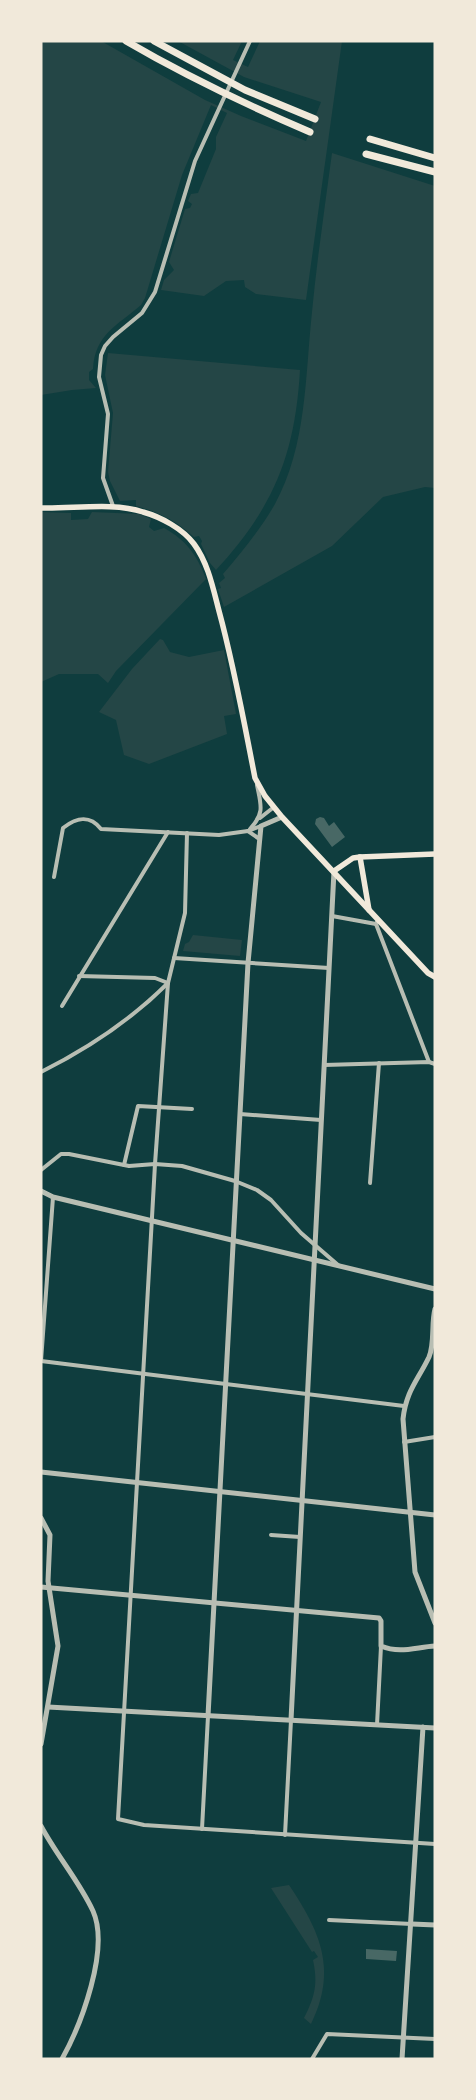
<svg xmlns="http://www.w3.org/2000/svg" width="476" height="2100" font-family="Karla,sans-serif">
  <style>
    .green { fill: #244646 }
    .building { fill: #486865 }
    .lines { fill: none; stroke-linecap: round; stroke-linejoin: round }
    .minor { stroke: #b8beb3; stroke-width: 4 }
    .tertiary { stroke: #b8beb3; stroke-width: 5 }
    .secondary { stroke: #f1e9da; stroke-width: 5.5 }
    .motorway { stroke: #f1e9da; stroke-width: 7 }
  </style>
  <rect width="100%" height="100%" fill="#0f3d3e"/>
  <g class="green">
    <path d="M 41,41 L 101,41 L 205,100 L 241,116 L 306,141 L 321,102 L 244,77 L 178,41 L 242,41 L 233,60 L 248,67 L 260,41 L 342,41 L 306,300 L 256,294 L 245,287 L 244,280 L 226,281 L 204,296 L 161,290 L 164,280 L 174,270 L 169,262 L 185,209 L 190,208 L 192,204 L 188,201 L 191,194 L 198,193 L 216,149 L 216,137 L 227,113 L 211,105 L 182,175 L 145,298 L 141,305 C 117,326 95,334 93,369 L 89,372 L 89,380 L 96,388 L 72,390 L 41,395 Z"/>
    <path d="M 332,153 L 435,186 L 435,488 L 425,487 L 383,497 L 332,546 L 224,607 L 218,589 L 221,588 L 219,583 L 225,578 L 223,574 C 242,552 260,530 275,504 C 307,445 305,377 312,312 C 317,259 325,206 332,153 Z"/>
    <path d="M 108,353 L 300,370 C 295,455 274,507 216,570 L 210,563 L 201,544 L 202,541 L 199,536 L 194,537 C 176,521 159,512 136,506 L 136,500 L 120,501 L 110,481 L 108,472 L 113,413 L 105,375 Z"/>
    <path d="M 41,512 L 71,513 L 71,520 L 88,519 L 92,512 L 139,514 L 151,519 L 149,527 L 154,531 L 164,528 C 186,540 197,555 206,579 L 116,671 L 108,683 L 98,674 L 59,674 L 41,682 Z"/>
    <path d="M 160,639 L 163,640 L 170,652 L 189,657 L 224,650 L 236,714 L 224,716 L 227,734 L 149,764 L 124,755 L 116,720 L 99,712 L 132,669 Z"/>
    <path d="M 193,935 L 242,940 L 240,956 L 183,951 L 185,944 L 189,942 Z"/>
    <path d="M 289,1885 C 320,1931 338,1970 311,2024 L 304,2018 C 315,1996 318,1984 313,1960 L 318,1957 L 314,1951 L 312,1952 L 271,1888 Z"/>
  </g>
  <g class="building">
    <path d="M 320,817 L 324,818 L 329,826 L 334,822 L 345,837 L 332,847 L 315,824 L 316,819 Z"/>
    <path d="M 366,1949 L 397,1951 L 396,1961 L 366,1959 Z"/>
  </g>
  <g class="lines">
    <g class="minor">
      <path d="M 113,506 L 103,478 L 108,414 L 99,377 L 101,355 L 105,346 L 113,337 L 142,313 L 155,292 L 195,161 L 250,41"/>
      <path d="M 260,818 L 274,807"/>
      <path d="M 250,829 C 265,813 261,805 257,785"/>
      <path d="M 248,831 L 258,838"/>
      <path d="M 187,833 L 185,913 L 168,983 L 155,1164 L 118,1819 L 144,1825 L 435,1844"/>
      <path d="M 54,877 L 63,828 C 76,818 89,814 101,829 L 219,835 L 248,831 L 261,826"/>
      <path d="M 332,916 L 376,924 L 377,922"/>
      <path d="M 376,924 L 429,1062"/>
      <path d="M 174,958 L 329,968"/>
      <path d="M 62,1006 L 168,832"/>
      <path d="M 324,1065 L 429,1062 L 435,1064"/>
      <path d="M 41,1072 C 87,1049 132,1019 168,983 L 155,978 L 79,976"/>
      <path d="M 240,1114 L 321,1120"/>
      <path d="M 124,1165 L 138,1106 L 192,1109"/>
      <path d="M 41,1170 L 61,1154 L 69,1154 L 129,1166 L 155,1164 L 182,1166 L 235,1181 L 257,1190 L 271,1200 L 301,1233 L 338,1265"/>
      <path d="M 370,1183 L 379,1063"/>
      <path d="M 53,1197 L 41,1361 L 404,1406"/>
      <path d="M 404,1442 L 435,1437"/>
      <path d="M 271,1535 L 300,1537"/>
      <path d="M 377,1725 L 381,1646"/>
      <path d="M 202,1829 L 208,1716"/>
      <path d="M 285,1835 L 291,1720"/>
      <path d="M 329,1920 L 412,1924"/>
      <path d="M 312,2059 L 327,2034 L 435,2039"/>
    </g>
    <g class="tertiary">
      <path d="M 41,1191 L 53,1197 L 435,1289"/>
      <path d="M 435,1309 C 431,1324 435,1343 429,1357 C 418,1380 406,1391 403,1419 L 415,1572 L 435,1623"/>
      <path d="M 41,1472 L 435,1515"/>
      <path d="M 41,1518 L 50,1535 L 48,1581 L 58,1646 L 41,1744"/>
      <path d="M 41,1587 L 379,1618 L 381,1621 L 381,1646 C 400,1654 416,1647 435,1646"/>
      <path d="M 48,1707 L 435,1728"/>
      <path d="M 208,1716 L 248,963 L 261,826 L 282,817"/>
      <path d="M 291,1720 L 334,871"/>
      <path d="M 41,1826 C 57,1856 79,1881 93,1911 C 110,1949 81,2025 62,2059"/>
      <path d="M 412,1924 L 435,1925"/>
      <path d="M 402,2059 L 423,1727"/>
    </g>
    <g class="secondary">
      <path d="M 41,508 C 73,509 114,502 143,512 C 161,517 183,529 194,544 C 208,563 213,588 219,611 C 234,666 244,722 255,778 L 265,796 L 282,817 L 428,973 L 435,977"/>
      <path d="M 360,857 L 369,910"/>
      <path d="M 334,871 L 353,858 L 360,857 L 435,854"/>
    </g>
    <g class="motorway">
      <path d="M 126,41 C 186,76 247,105 310,132"/>
      <path d="M 154,41 L 245,90 L 315,119"/>
      <path d="M 370,139 L 435,158"/>
      <path d="M 366,154 L 435,172"/>
    </g>
  </g>
  <rect width="476" height="2100" fill="none" stroke="#f1e9da" stroke-width="85"/>
</svg>
